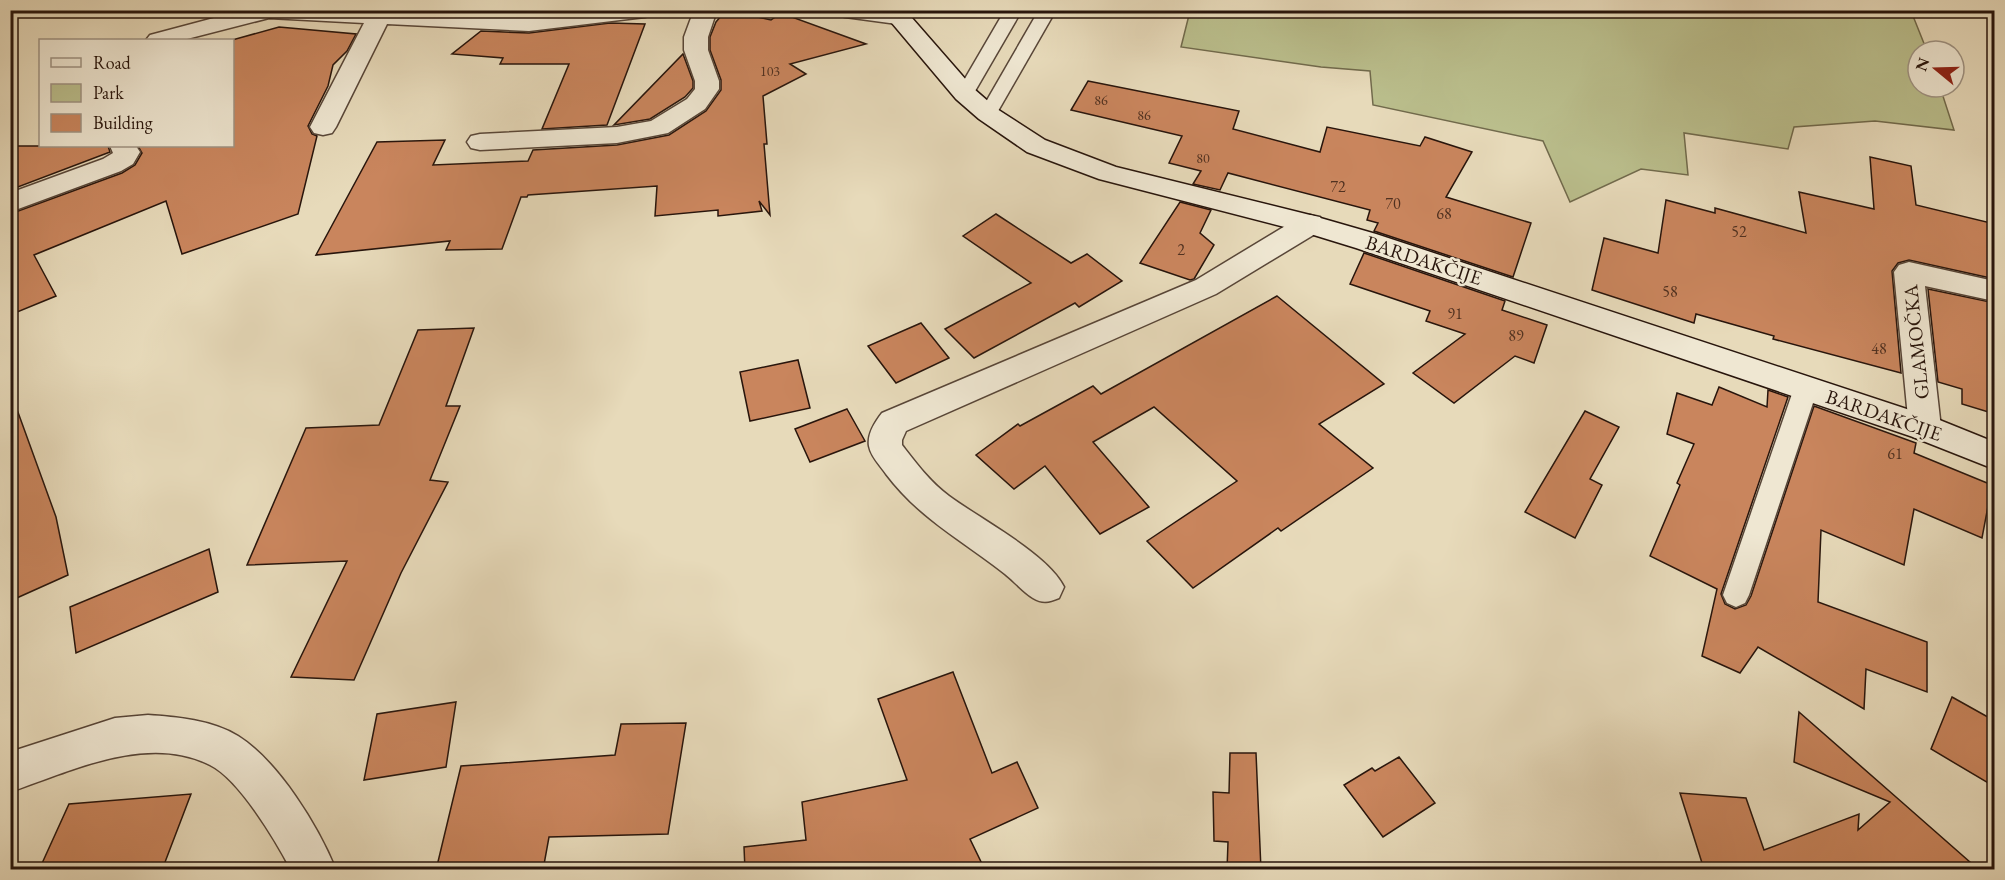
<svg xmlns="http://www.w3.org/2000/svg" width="2005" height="880" font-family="'EB Garamond',serif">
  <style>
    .green { fill: #babe8c; stroke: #716a4c; stroke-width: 1.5 }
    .building { fill: #c9855d; stroke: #28150c; stroke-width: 1.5 }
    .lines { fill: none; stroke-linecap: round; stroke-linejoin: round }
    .lane-casing { stroke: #584638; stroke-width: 3 }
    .street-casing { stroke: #584638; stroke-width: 3 }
    .secondary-casing { stroke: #28150c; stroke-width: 3 }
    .lane { fill: #efe7d2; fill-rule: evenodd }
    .street { fill: #efe7d2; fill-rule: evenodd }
    .secondary { fill: #efe7d2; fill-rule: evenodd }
    .labels { text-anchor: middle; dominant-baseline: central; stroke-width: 5; stroke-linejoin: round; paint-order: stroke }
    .far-number-label { font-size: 14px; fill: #503120 }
    .number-label { font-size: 16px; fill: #503120 }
    .street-label { font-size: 20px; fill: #28150c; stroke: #efe7d2 }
  </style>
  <rect width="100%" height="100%" fill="#e7daba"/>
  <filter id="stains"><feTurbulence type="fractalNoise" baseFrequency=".00333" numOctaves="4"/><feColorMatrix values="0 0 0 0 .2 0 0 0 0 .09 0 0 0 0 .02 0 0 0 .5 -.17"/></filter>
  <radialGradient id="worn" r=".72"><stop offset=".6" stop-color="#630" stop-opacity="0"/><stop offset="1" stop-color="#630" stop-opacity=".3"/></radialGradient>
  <path class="green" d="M 1190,11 L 1911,11 L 1927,51 L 1918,51 L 1918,87 L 1940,87 L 1954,130 L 1875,121 L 1794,127 L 1788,149 L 1684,133 L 1688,175 L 1641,169 L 1570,202 L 1543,141 L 1373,105 L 1370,71 L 1321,67 L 1181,47 Z"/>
  <g class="building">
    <path d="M 726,10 L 771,20 L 781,13 L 866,44 L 790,64 L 806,74 L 763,96 L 767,144 L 764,144 L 770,215 L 759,201 L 762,211 L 718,216 L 718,210 L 655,216 L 657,186 L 528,195 L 527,197 L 521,197 L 502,249 L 446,250 L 450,241 L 316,255 L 377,142 L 445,140 L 433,165 L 528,161 L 533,150 L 617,145 L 669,135 L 706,111 L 721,90 L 721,80 L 710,50 L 710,37 L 716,22 Z"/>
    <path d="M 610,23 L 645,24 L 607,125 L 542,129 L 569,64 L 500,64 L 503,58 L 452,54 L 481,31 L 529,33 Z"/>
    <path d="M 279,27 L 356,34 L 347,51 L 333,65 L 328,86 L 308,126 L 312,134 L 317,136 L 298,214 L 182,254 L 166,201 L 34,255 L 56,296 L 10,315 L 10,214 L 122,173 L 135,165 L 142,153 L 138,146 L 232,146 L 232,40 Z"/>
    <path d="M 683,54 L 693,81 L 693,88 L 685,97 L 650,119 L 614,125 Z"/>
    <path d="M 1088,81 L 1239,111 L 1233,129 L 1320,152 L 1327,127 L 1420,146 L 1425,137 L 1472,152 L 1446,197 L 1531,223 L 1513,277 L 1374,231 L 1378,223 L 1367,220 L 1370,210 L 1228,173 L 1220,190 L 1193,184 L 1201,171 L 1169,163 L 1182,136 L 1071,110 Z"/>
    <path d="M 10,146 L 108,146 L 110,152 L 10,190 Z"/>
    <path d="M 1870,157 L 1911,166 L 1916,205 L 1995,224 L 1995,279 L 1909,260 L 1898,263 L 1892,271 L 1901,373 L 1773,339 L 1774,336 L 1696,314 L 1694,323 L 1592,290 L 1604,238 L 1658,253 L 1666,200 L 1715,213 L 1715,208 L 1806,233 L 1799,192 L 1874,209 Z"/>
    <path d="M 1180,202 L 1211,210 L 1200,233 L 1214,245 L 1194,279 L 1190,280 L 1140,263 Z"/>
    <path d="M 996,214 L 1071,263 L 1087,254 L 1122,281 L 1079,307 L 1075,303 L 974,358 L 945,329 L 1031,283 L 963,236 Z"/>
    <path d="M 1364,253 L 1505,301 L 1502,310 L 1547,325 L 1534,363 L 1515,356 L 1454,403 L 1413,373 L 1465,334 L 1426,321 L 1430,311 L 1350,284 Z"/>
    <path d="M 1928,289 L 1995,303 L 1995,414 L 1962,404 L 1962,389 L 1938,382 Z"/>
    <path d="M 1277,296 L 1384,384 L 1319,424 L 1373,468 L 1281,531 L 1278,528 L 1193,588 L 1147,541 L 1237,481 L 1154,407 L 1093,442 L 1149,507 L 1100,534 L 1045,466 L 1014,489 L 976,455 L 1018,424 L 1020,426 L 1093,386 L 1101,394 Z"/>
    <path d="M 921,323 L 949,358 L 896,383 L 868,346 Z"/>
    <path d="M 474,328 L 446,406 L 460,406 L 430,480 L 448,482 L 401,573 L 354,680 L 291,677 L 347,561 L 247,565 L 306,428 L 379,425 L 418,330 Z"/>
    <path d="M 798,360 L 810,408 L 750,421 L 740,372 Z"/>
    <path d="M 1719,387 L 1767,407 L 1768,390 L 1788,397 L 1721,594 L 1725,604 L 1735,609 L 1746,605 L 1751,596 L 1814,406 L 1916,443 L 1914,453 L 1992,485 L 1982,538 L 1914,509 L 1904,565 L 1821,530 L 1818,602 L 1927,642 L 1927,692 L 1866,669 L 1864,709 L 1758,647 L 1740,673 L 1702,656 L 1717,589 L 1650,556 L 1680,485 L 1677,483 L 1694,444 L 1667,434 L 1677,393 L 1712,405 Z"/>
    <path d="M 15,404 L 56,517 L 68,575 L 10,601 L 10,405 Z"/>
    <path d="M 847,409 L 865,441 L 810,462 L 795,429 Z"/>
    <path d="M 1585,411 L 1619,427 L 1590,479 L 1602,485 L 1575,538 L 1525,512 Z"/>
    <path d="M 209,549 L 218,592 L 76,653 L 70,607 Z"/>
    <path d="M 953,672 L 992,773 L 1017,762 L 1038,808 L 970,839 L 985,870 L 745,870 L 744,847 L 806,840 L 802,802 L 907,780 L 878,699 Z"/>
    <path d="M 1952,697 L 1995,721 L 1995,787 L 1931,749 Z"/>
    <path d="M 456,702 L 446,767 L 364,780 L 377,714 Z"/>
    <path d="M 1799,712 L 1896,797 L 1979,870 L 1720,870 L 1703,866 L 1680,793 L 1746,798 L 1764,850 L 1859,814 L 1858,830 L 1890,802 L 1794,762 Z"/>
    <path d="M 686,723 L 668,834 L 549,837 L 543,870 L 436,870 L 461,766 L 615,755 L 621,724 Z"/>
    <path d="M 1230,753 L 1256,753 L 1261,870 L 1227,870 L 1228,842 L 1214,841 L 1213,792 L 1229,793 Z"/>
    <path d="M 1399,757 L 1435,803 L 1383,837 L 1344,785 L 1372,768 L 1375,771 Z"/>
    <path d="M 191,794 L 162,870 L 39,870 L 69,804 Z"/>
  </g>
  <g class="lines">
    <g class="lane-casing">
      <g id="lane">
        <path d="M 1005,10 L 1022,10 L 971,98 L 959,98 L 956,94 Z"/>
        <path d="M 1039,10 L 1056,10 L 994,118 L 982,118 L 979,114 Z"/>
        <path d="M 1806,379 L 1814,382 L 1818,388 L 1749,595 L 1745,603 L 1736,607 L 1727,603 L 1723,595 L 1794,388 L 1798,382 Z"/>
      </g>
    </g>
    <g class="street-casing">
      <g id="street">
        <path d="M 244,10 L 397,10 L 529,17 L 584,10 L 656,10 L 653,15 L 645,17 L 529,31 L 387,24 L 336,127 L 332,133 L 323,135 L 314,133 L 310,127 L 364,23 L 269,18 L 183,40 L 146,40 L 150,35 Z"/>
        <path d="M 694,10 L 717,10 L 708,37 L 708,50 L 719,81 L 719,89 L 705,109 L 668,133 L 617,143 L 480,150 L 471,148 L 467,142 L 471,136 L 480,134 L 617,127 L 651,121 L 687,99 L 695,89 L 695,81 L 684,50 L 684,37 Z"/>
        <path d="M 834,10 L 899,10 L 905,12 L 908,17 L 905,22 L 897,24 L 845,17 L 837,15 Z"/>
        <path d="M 110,146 L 136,146 L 140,152 L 133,164 L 121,171 L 10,212 L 10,193 L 103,159 L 113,153 Z"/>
        <path d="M 1310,215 L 1320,217 L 1324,224 L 1320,231 L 1216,294 L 906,431 L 902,440 L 902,445 C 916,463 930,482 949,496 C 980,519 1048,554 1064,587 L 1059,598 C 1049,602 1043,604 1033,598 C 1023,592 1014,581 1005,574 C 962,540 920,519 886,474 C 880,465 871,457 869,446 C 867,434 875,422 882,413 L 1196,280 L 1300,217 Z"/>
        <path d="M 1909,262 L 1994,281 L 1994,301 L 1925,286 L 1941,428 L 1937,437 L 1925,441 L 1913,437 L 1909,428 L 1894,272 L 1899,265 Z"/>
        <path d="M 148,715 C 177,717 212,720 238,736 C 279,762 318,826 336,870 L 291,870 C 276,841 239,779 210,765 C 148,733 71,771 10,792 L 10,752 L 115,718 Z"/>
      </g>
    </g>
    <g class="secondary-casing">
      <path id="secondary" d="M 881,10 L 905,10 L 974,89 L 997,109 L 1045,140 L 1116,167 L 1310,215 L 1376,234 L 1937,419 L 1994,442 L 1994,469 L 1913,437 L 1356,248 L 1304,232 L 1099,179 L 1027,152 L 979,119 L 956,99 Z"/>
    </g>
    <use href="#lane" class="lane"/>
    <use href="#street" class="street"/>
    <use href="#secondary" class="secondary"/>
  </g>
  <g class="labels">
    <g class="far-number-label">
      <text x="770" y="71">103</text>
      <text x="1101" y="100">86</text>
      <text x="1144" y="115">86</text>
      <text x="1203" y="158">80</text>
    </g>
    <g class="number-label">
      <text x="1338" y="186">72</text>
      <text x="1393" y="203">70</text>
      <text x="1444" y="213">68</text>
      <text x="1739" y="231">52</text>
      <text x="1181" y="249">2</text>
      <text x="1670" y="291">58</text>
      <text x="1455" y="313">91</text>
      <text x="1516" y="335">89</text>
      <text x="1879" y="348">48</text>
      <text x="1895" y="453">61</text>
    </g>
    <g class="street-label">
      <text transform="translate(1424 260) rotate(18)">BARDAKČIJE</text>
      <text transform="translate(1916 342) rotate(-96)">GLAMOČKA</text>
      <text transform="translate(1884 415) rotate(19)">BARDAKČIJE</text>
    </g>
  </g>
  <rect width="2005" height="880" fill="none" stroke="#e7daba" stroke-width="36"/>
  <rect x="12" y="12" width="1981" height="856" fill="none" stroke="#28150c" stroke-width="3"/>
  <rect x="18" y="18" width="1969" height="844" fill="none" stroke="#28150c" stroke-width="1.5"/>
  <rect x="39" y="39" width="195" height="108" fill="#efe7d2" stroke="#9f9383" stroke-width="1.5"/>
  <rect x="51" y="58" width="30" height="9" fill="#efe7d2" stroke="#9f9383" stroke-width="1.5"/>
  <text x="93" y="69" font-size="18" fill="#28150c">Road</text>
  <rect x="51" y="84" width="30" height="18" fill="#babe8c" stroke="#9f9383" stroke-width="1.5"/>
  <text x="93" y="99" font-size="18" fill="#28150c">Park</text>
  <rect x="51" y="114" width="30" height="18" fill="#c9855d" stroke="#9f9383" stroke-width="1.5"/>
  <text x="93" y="129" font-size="18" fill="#28150c">Building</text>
  <g transform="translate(1936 69) rotate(289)"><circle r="28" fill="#efe7d2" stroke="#9f9383" stroke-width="1.5"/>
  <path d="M0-4.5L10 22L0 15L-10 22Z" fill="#8f2418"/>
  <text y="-9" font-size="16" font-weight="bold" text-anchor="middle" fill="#28150c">N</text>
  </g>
  <rect width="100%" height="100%" filter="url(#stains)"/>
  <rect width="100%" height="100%" fill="url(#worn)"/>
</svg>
